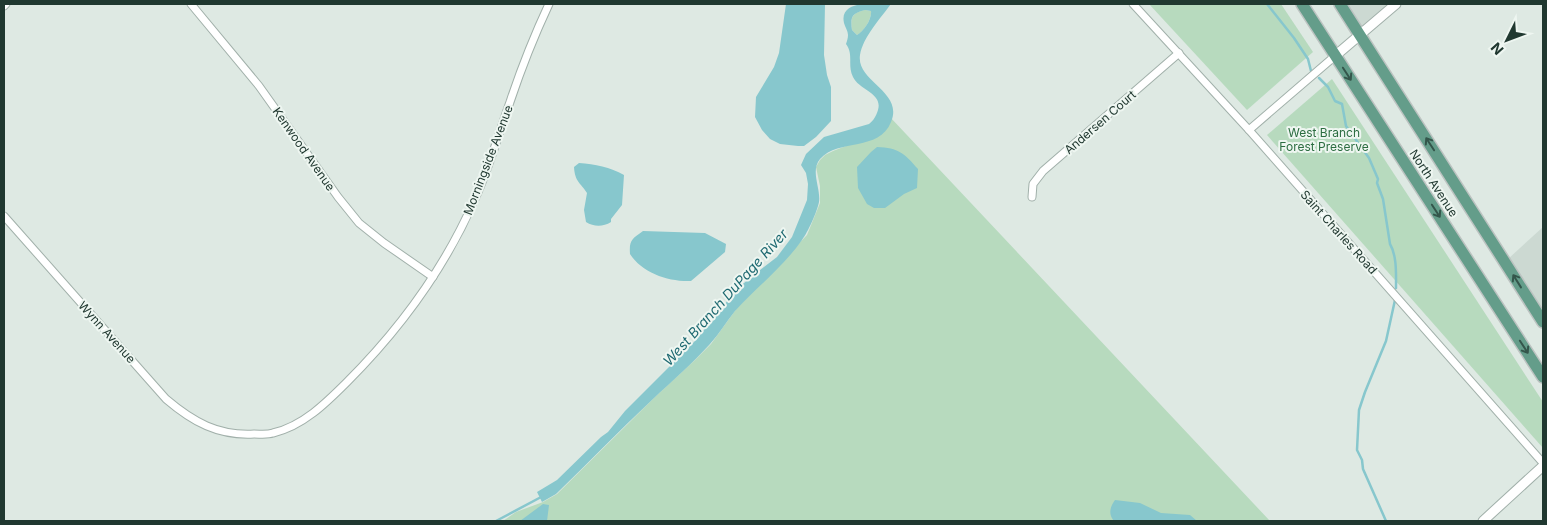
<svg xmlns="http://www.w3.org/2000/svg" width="1547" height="525" font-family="Inter,sans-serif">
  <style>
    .built { fill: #ccd9d2 }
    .green { fill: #b7dabe }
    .water { fill: #87c7cd; fill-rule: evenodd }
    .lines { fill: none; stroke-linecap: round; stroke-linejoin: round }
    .stream { stroke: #87c7cd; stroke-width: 2.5 }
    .minor-casing { stroke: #a1b0aa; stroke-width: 9 }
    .tertiary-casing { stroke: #a1b0aa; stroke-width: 11 }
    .primary-casing { stroke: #bcc3c1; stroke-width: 14 }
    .minor { stroke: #fff; stroke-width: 7 }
    .tertiary { stroke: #fff; stroke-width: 9 }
    .primary { stroke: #649d8a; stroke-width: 11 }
    .oneway { stroke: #34564b }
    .labels { text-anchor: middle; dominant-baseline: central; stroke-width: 4; stroke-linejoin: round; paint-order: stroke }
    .street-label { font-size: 12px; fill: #203830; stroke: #eef6f1 }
    .park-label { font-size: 12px; fill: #2c6d41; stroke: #eef6f1 }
    .water-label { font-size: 14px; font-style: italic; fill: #1e6971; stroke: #eef6f1 }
  </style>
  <rect width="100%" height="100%" fill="#dee9e3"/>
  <g class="built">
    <path d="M 1344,4 L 1392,4 L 1362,30 Z"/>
    <path d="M 1543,227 L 1543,316 L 1508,259 Z"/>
  </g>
  <g class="green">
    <path d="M 1149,4 L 1281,4 L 1313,52 L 1247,110 Z"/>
    <path d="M 865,10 L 871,11 C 872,19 864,31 857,35 L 852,30 C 850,17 852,13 865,10 Z"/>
    <path d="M 1332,79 L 1543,402 L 1543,448 L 1267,135 Z"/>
    <path d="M 890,117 L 1270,521 L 503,521 L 516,512 L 543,502 L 557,494 L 655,397 L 695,360 L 711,344 L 737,308 L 807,235 L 820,203 L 820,186 L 816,167 L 820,160 L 825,155 L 833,151 L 864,139 Z"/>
  </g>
  <g class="water">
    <path d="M 786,4 L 825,4 L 824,55 L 827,75 L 831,87 L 831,121 L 816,137 L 804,146 L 798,146 L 780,144 L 770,139 L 762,130 L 755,117 L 756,97 L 774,67 L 779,53 Z"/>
    <path d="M 861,4 L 891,4 C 880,19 863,37 860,55 C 856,82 904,91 891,122 C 879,152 839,138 820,159 C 810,171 821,188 819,202 C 817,212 808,232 802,240 C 783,267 757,287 735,311 C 726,322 719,334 710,344 C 692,364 672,381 653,399 C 620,430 588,463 556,494 L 542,502 L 537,492 L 557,480 L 601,437 L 608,432 L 625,411 L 695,341 L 736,290 L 751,277 L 777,257 L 792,237 L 807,200 L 808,184 L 806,173 L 801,165 L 806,154 L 824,137 L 869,124 C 874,120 876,116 878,110 C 883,93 859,90 853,77 C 847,65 854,55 846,44 C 847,41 848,38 848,35 C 848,31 845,27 844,23 C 841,10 851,6 861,4 ZM 865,10 L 871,11 C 872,19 864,31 857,35 L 852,30 C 850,17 852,13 865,10 Z"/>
    <path d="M 877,147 C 899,148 904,153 918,169 L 917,188 L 904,194 L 885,208 L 874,208 L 867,204 L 858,188 L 857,167 L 871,152 Z"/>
    <path d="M 579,163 C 595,164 610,167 624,175 L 622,205 L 611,219 L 611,222 C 603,227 594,227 586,222 L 584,210 L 587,193 C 580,182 575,182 574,167 Z"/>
    <path d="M 643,231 L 705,233 L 726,244 L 725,252 L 691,281 C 669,282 642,273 630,254 C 629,240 632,239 643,231 Z"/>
    <path d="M 1115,500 L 1140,503 L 1161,513 L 1190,515 L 1197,521 L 1114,521 C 1108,514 1110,507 1115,500 Z"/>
    <path d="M 543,504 L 549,505 L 547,521 L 520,521 Z"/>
  </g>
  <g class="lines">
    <g class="stream">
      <path d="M 1267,4 L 1294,38 L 1308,59 L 1311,71"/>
      <path d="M 1319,78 L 1328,87 L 1335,101 L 1342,104 L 1346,126 L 1369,158 L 1378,179 L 1377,183 L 1383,199 L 1390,244 C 1397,256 1396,274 1396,288"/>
      <path d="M 496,521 L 543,496"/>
      <path d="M 1386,521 L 1363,469 L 1362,460 L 1357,450 L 1359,410 L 1365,392 L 1386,341 L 1395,300"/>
    </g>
    <g class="minor-casing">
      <g id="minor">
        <path d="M 191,4 L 259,86 L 338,197 L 359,223 L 384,243 L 433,277"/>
        <path d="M 1133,4 L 1249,130 L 1543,463"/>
        <path d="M 4,6 L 6,4"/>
        <path d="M 1249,130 L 1335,56"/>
        <path d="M 1032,197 L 1033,184 L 1043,171 L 1179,53"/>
        <path d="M 4,216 L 166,399 C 193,422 218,436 254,434 C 261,434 267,435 273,433 C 303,426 326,403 347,382 C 399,330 444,269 474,201 C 489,169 498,135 510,102 C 521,69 534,36 549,4"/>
      </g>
    </g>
    <g class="tertiary-casing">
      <g id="tertiary">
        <path d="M 1335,56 L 1396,4"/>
        <path d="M 1483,521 L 1543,466"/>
      </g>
    </g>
    <g class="primary-casing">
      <g id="primary">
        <path d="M 1302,4 L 1543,377"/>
        <path d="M 1340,4 L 1543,322"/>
      </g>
    </g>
    <use href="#minor" class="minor"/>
    <use href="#tertiary" class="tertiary"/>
    <use href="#primary" class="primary"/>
  </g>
  <defs><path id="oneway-shaft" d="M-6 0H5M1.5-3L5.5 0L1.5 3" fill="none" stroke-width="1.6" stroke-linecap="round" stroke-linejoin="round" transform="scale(1.25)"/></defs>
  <g class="oneway">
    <use href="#oneway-shaft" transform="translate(1347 74) rotate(57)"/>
    <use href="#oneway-shaft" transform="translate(1430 144) rotate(-123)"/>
    <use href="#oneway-shaft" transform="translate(1436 211) rotate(57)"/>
    <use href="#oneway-shaft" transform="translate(1517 281) rotate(-122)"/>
    <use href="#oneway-shaft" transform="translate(1524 347) rotate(57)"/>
  </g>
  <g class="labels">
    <g class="street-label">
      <text transform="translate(1100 122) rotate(-41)">Andersen Court</text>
      <text transform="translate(304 149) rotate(55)">Kenwood Avenue</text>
      <text transform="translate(488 160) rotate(-69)">Morningside Avenue</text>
      <text transform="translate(1434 183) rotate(57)">North Avenue</text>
      <text transform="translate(1339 232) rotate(48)">Saint Charles Road</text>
      <text transform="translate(107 332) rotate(48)">Wynn Avenue</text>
    </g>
    <g class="park-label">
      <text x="1324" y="132">West Branch<tspan x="1324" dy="14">Forest Preserve</tspan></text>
    </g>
    <g class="water-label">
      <text transform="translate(725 297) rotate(-48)">West Branch DuPage River</text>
    </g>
  </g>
  <rect width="1547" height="525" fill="none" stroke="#203830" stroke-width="10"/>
  <g transform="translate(1507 40) rotate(228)" stroke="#eef6f1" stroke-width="4" paint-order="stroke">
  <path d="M0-4L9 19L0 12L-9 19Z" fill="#203830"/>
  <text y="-8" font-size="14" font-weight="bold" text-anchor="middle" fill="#203830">N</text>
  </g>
</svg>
